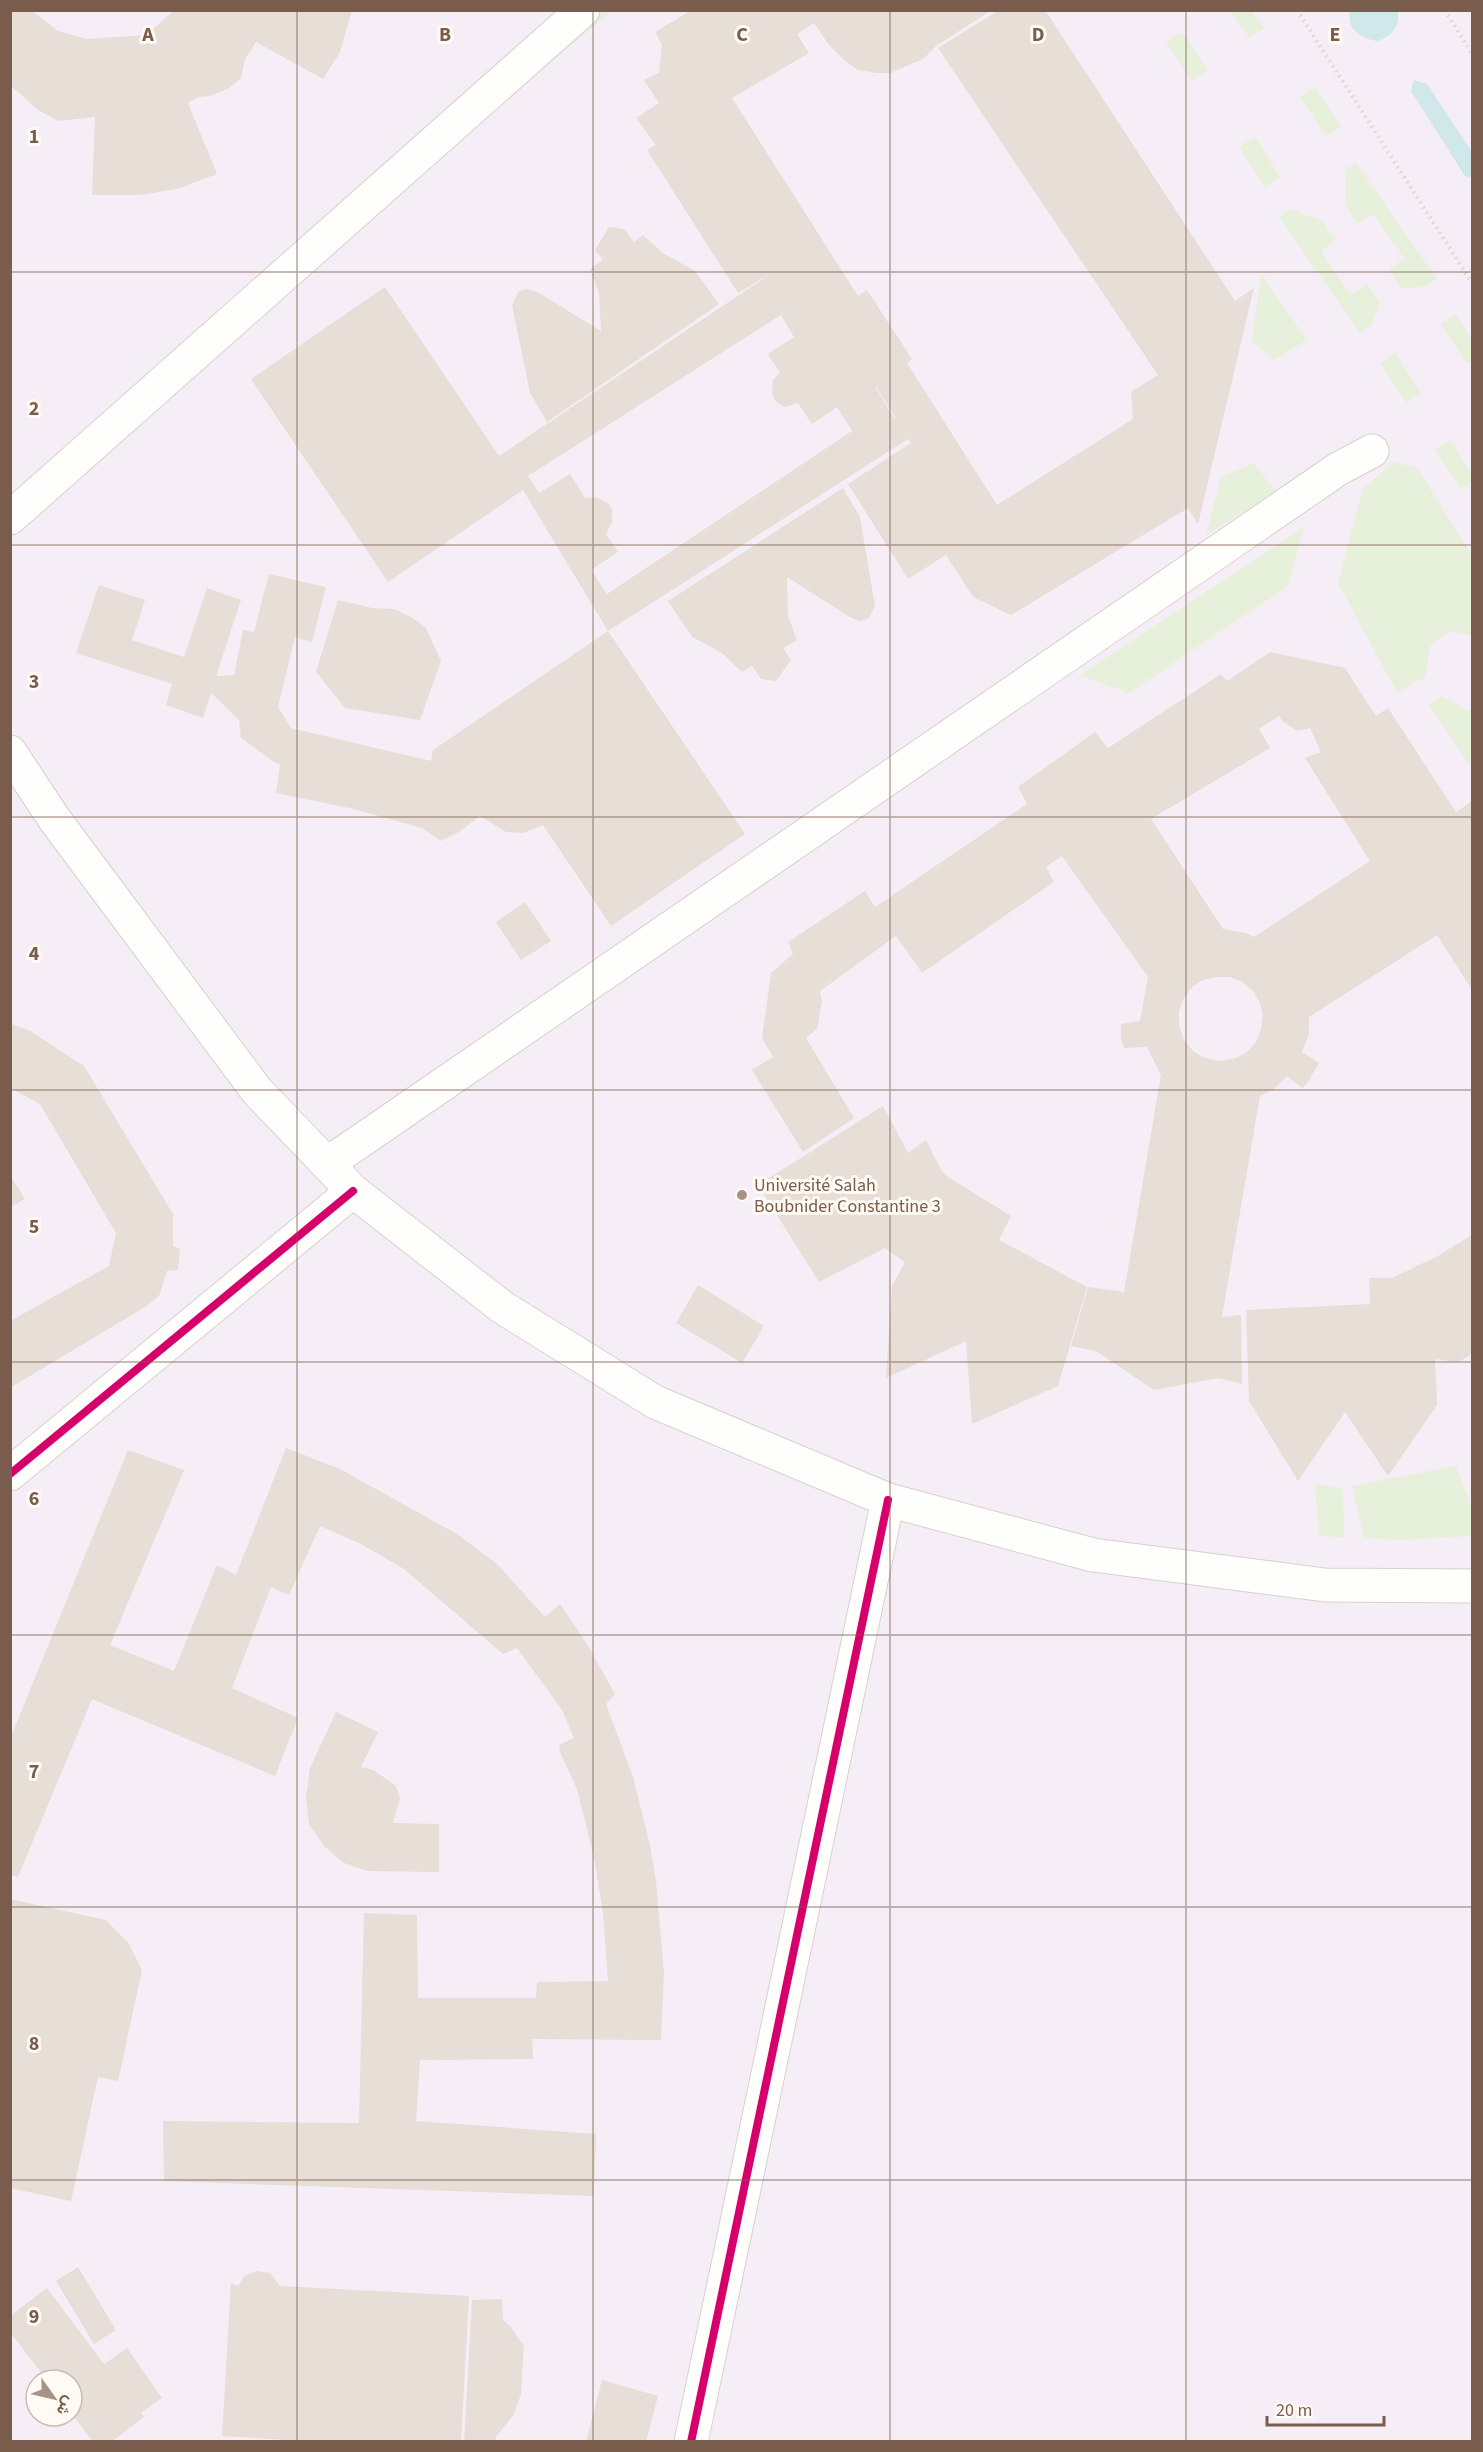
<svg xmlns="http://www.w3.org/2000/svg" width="1483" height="2452" font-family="'Source Sans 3',Vazirmatn,sans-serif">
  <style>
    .education { fill: #f6eef6; fill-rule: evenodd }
    .green { fill: #e7f0db }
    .water { fill: #d0e8ea }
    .building { fill: #e6ded7; fill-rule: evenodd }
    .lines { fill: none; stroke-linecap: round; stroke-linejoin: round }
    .minor-casing { stroke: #d7d1cb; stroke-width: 35 }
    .path { stroke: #dcd5d0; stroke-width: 4; stroke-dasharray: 1.5 4.5; stroke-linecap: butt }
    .minor { stroke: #fefefd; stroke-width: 33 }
    .cycleway-casing { stroke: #fffaf3; stroke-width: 11 }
    .cycleway { stroke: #d6006c; stroke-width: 8 }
    .grid { fill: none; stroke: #7a5c4d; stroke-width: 1.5; stroke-opacity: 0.55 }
    .poi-dot { fill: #a69286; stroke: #fffaf3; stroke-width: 2 }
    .labels { text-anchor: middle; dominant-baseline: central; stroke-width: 6; stroke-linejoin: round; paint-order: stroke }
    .poi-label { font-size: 18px; fill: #7a5c4d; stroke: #fffaf3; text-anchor: start }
    .grid-label { font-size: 20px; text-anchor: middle; font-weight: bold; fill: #7a5c4d; stroke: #fffaf3; stroke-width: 6; stroke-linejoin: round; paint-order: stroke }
  </style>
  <rect width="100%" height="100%" fill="#f9f5f0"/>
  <path class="education" d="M 11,11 L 1472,11 L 1472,2441 L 11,2442 ZM 36,2380 L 72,2380 L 72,2416 L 36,2416 Z"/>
  <g class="green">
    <path d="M 592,11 L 612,11 L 548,64 L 542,59 Z"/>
    <path d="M 1231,11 L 1252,11 L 1264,28 L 1249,38 Z"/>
    <path d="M 1182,32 L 1208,71 L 1192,81 L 1166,42 Z"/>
    <path d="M 1315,87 L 1341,127 L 1326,136 L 1300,97 Z"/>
    <path d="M 1255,137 L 1280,177 L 1265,187 L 1239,147 Z"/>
    <path d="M 1356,163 L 1437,279 L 1425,287 L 1401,288 L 1389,270 L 1404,258 L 1373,214 L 1358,224 L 1345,204 L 1345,170 Z"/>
    <path d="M 1290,209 L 1322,221 L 1336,240 L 1321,251 L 1351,295 L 1367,284 L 1380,303 L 1371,325 L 1360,333 L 1279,217 Z"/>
    <path d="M 1261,275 L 1307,340 L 1274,360 L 1252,340 Z"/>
    <path d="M 1456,314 L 1472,340 L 1472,360 L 1467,364 L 1441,324 Z"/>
    <path d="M 1395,353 L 1421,393 L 1406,403 L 1380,363 Z"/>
    <path d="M 1450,440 L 1472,474 L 1472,482 L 1461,489 L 1435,450 Z"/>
    <path d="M 1395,462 L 1417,468 L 1472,555 L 1472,636 L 1451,631 L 1431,644 L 1425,677 L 1397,692 L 1338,583 L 1363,488 Z"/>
    <path d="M 1253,463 L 1277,491 L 1206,535 L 1221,477 Z"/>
    <path d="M 1304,527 L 1288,586 L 1129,693 L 1080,675 Z"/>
    <path d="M 1442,696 L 1468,711 L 1472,709 L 1472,762 L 1469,764 L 1429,705 Z"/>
    <path d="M 1456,1466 L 1472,1508 L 1472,1536 L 1399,1540 L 1364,1538 L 1352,1486 Z"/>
    <path d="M 1315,1484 L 1343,1489 L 1344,1538 L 1319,1535 Z"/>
  </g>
  <g class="water">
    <path d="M 1398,10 C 1400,26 1392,36 1378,41 C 1361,39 1346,29 1350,11 Z"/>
    <path d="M 1414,80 L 1427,84 L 1472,152 L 1472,178 L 1465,176 L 1411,91 Z"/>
  </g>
  <g class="building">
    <path d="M 10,10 L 31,10 L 58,31 L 86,39 L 147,35 L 174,10 L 352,10 L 340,52 L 323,79 L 256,42 L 245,59 L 241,78 L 229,88 L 210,96 L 198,97 L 188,103 L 217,174 L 177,189 L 140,195 L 92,195 L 95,117 L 58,121 L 38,110 L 10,85 Z"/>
    <path d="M 692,10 L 992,10 L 936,46 L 923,59 L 890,73 L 877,73 L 858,70 L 845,61 L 829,45 L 814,23 L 797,34 L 809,53 L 732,98 L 858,296 L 867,290 L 912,359 L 907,363 L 997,505 L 1133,419 L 1131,392 L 1158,375 L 938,48 L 999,10 L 1045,10 L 1235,301 L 1254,288 L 1198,524 L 1188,508 L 1011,615 L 973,597 L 946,555 L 908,579 L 848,484 L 911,443 L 908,439 L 608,631 L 523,490 L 388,582 L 251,379 L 385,287 L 499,456 L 775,271 L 738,293 L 647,150 L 656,145 L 636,118 L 659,103 L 644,80 L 659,73 L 662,45 L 655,32 ZM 781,315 L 794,337 L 768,354 L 780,373 L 773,380 L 772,394 L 776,402 L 785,407 L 798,403 L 812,424 L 837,407 L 852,431 L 607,594 L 591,570 L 618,552 L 606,534 L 612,522 L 612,510 L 609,504 L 596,497 L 585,498 L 570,474 L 539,493 L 528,476 ZM 876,387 L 895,417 L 894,418 L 875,387 Z"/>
    <path d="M 609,227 L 624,229 L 634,242 L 643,235 L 664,254 L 694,270 L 719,304 L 547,422 L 530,393 L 512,305 L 519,291 L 528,289 L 539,293 L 601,331 L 599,293 L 590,269 L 603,260 L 595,250 Z"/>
    <path d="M 843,488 L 860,517 L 875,606 L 868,619 L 859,621 L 848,616 L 787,577 L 788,616 L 797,640 L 783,648 L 791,660 L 776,681 L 761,679 L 752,666 L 742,672 L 722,653 L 692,637 L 668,601 Z"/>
    <path d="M 269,574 L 326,587 L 312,642 L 295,637 L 278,707 L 291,728 L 431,761 L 433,750 L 608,631 L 745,834 L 611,926 L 543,825 L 524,833 L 506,832 L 480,816 L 459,832 L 441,841 L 422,828 L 354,809 L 276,793 L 280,764 L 274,762 L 241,738 L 239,720 L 211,693 L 203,718 L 166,705 L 172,684 L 76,653 L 99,585 L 145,600 L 132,640 L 184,657 L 207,588 L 241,600 L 216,676 L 234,675 L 243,630 L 254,632 Z"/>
    <path d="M 338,600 L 372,608 L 394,609 L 413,618 L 426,628 L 441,661 L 420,720 L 345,708 L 316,672 Z"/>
    <path d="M 1270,652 L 1345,668 L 1376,716 L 1388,708 L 1456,812 L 1472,801 L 1472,990 L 1437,935 L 1309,1017 L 1309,1034 L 1302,1052 L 1319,1063 L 1308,1082 L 1302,1088 L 1287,1076 L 1273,1090 L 1260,1096 L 1222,1317 L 1241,1315 L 1242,1384 L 1219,1378 L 1154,1390 L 1096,1351 L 1071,1346 L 1088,1287 L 1124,1292 L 1161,1075 L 1147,1047 L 1124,1048 L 1121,1039 L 1121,1024 L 1140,1021 L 1148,977 L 1062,856 L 1046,867 L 1054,882 L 922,973 L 896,936 L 820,991 L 822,1001 L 817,1029 L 806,1038 L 854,1118 L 803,1152 L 752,1070 L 773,1057 L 762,1038 L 771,973 L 793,954 L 788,942 L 865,891 L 875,907 L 1027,804 L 1018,787 L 1095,732 L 1108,748 L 1221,674 L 1227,681 ZM 1279,716 L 1283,722 L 1298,731 L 1310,728 L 1321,752 L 1305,758 L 1370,861 L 1254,937 L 1246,933 L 1223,929 L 1151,819 L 1270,748 L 1259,729 ZM 1216,977 L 1230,977 L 1242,982 L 1253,991 L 1260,1003 L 1263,1015 L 1261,1029 L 1256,1042 L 1246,1053 L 1233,1059 L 1219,1061 L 1205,1058 L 1193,1051 L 1184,1040 L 1179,1026 L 1179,1011 L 1184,998 L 1192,987 L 1203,980 Z"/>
    <path d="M 525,902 L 551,941 L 521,960 L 496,922 Z"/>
    <path d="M 10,1023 L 30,1031 L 84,1066 L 173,1214 L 173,1246 L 180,1249 L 178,1270 L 167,1271 L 159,1296 L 145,1307 L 10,1388 L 10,1321 L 109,1266 L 116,1233 L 40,1104 L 10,1088 Z"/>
    <path d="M 883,1106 L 908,1153 L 926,1140 L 941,1170 L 948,1177 L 1011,1216 L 999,1240 L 1087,1287 L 1058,1386 L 972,1424 L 966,1341 L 886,1378 L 892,1286 L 905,1262 L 885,1248 L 819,1282 L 758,1185 Z"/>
    <path d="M 10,1175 L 25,1199 L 10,1207 Z"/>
    <path d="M 1472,1235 L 1472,1354 L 1458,1362 L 1435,1359 L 1437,1405 L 1388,1476 L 1345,1412 L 1298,1481 L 1249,1401 L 1246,1310 L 1370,1304 L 1369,1278 L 1392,1278 L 1436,1257 Z"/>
    <path d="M 698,1285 L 764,1326 L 742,1363 L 676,1323 Z"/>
    <path d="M 286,1448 L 340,1469 L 457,1534 L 497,1564 L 545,1617 L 560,1604 L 587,1644 L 615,1694 L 606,1704 L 633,1777 L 650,1845 L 656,1882 L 664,1972 L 661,2040 L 532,2039 L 533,2059 L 420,2060 L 416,2121 L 596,2134 L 594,2196 L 164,2181 L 163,2121 L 359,2123 L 364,1913 L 417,1915 L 418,1998 L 536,1998 L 537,1982 L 608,1981 L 603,1913 L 594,1857 L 577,1789 L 560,1752 L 559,1745 L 574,1738 L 562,1710 L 517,1648 L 503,1654 L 404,1569 L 361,1544 L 320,1526 L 289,1595 L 271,1587 L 232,1688 L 298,1718 L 275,1776 L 92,1699 L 18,1877 L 10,1874 L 10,1739 L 128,1450 L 184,1470 L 110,1645 L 174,1671 L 217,1565 L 236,1575 Z"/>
    <path d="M 336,1712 L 378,1732 L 361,1767 L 373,1770 L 396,1786 L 400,1798 L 393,1823 L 439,1824 L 439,1872 L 367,1871 L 344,1863 L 324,1846 L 309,1824 L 306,1798 L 310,1768 Z"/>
    <path d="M 10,1899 L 106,1920 L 129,1944 L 142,1970 L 118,2081 L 98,2077 L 71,2201 L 10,2188 Z"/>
    <path d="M 78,2267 L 116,2330 L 94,2344 L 56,2281 Z"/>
    <path d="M 256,2271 L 270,2273 L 280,2286 L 469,2296 L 461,2442 L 321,2442 L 222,2436 L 231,2283 L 238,2286 L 244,2276 Z"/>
    <path d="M 47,2288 L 104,2364 L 127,2348 L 162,2398 L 141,2413 L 144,2417 L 111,2442 L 93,2442 L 72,2414 L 72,2380 L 47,2380 L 10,2332 L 10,2316 Z"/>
    <path d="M 502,2299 L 503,2320 L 510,2326 L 524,2346 L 521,2394 L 514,2414 L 496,2437 L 496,2442 L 464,2442 L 472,2300 Z"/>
    <path d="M 602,2380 L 658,2396 L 646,2442 L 586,2442 Z"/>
  </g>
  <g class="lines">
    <g class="minor-casing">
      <g id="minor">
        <path d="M 10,518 L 583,10"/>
        <path d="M 10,752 L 55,820 L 257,1091 L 353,1191 L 502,1307 L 655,1402 L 888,1500 L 1093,1555 L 1325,1585 L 1472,1586"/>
        <path d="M 327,1164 L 1338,469 L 1372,451"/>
        <path d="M 10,1474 L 353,1191"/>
        <path d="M 691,2442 L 888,1500"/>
      </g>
    </g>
    <g class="path">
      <path d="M 1297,10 L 1472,283"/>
      <path d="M 1445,10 L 1472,54"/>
    </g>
    <use href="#minor" class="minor"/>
    <g class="cycleway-casing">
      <g id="cycleway">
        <path d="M 10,1474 L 353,1191"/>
        <path d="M 691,2442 L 888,1500"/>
      </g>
    </g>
    <use href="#cycleway" class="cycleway"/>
  </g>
  <path class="grid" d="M 297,10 L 297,2442M 593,10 L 593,2442M 890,10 L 890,2442M 1186,10 L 1186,2442M 10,272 L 1472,272M 10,545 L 1472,545M 10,817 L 1472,817M 10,1090 L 1472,1090M 10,1362 L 1472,1362M 10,1635 L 1472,1635M 10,1907 L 1472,1907M 10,2180 L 1472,2180"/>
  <circle class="poi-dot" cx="742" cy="1195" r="6"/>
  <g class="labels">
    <g class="poi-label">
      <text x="754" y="1185">Université Salah<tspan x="754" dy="21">Boubnider Constantine 3</tspan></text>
    </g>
  </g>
  <g class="grid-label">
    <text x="148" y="41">A</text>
    <text x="445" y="41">B</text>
    <text x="742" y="41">C</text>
    <text x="1038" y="41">D</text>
    <text x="1335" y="41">E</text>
    <text x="34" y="143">1</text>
    <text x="34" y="415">2</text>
    <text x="34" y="688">3</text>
    <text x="34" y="960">4</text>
    <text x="34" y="1233">5</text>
    <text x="34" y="1505">6</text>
    <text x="34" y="1778">7</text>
    <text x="34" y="2050">8</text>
    <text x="34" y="2323">9</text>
  </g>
  <rect width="1483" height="2452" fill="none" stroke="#7a5c4d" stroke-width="24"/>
  <g transform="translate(54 2398) rotate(124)"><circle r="28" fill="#fffaf3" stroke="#cabbb1" stroke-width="1.5"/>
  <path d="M0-4.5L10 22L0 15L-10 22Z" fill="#a69286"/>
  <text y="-9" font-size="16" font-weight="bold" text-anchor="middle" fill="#7a5c4d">ش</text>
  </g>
  <path d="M1267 2416v9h117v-9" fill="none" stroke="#7a5c4d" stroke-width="3"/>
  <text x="1276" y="2416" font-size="18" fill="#7a5c4d" stroke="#fffaf3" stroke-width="4.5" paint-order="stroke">20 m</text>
</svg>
